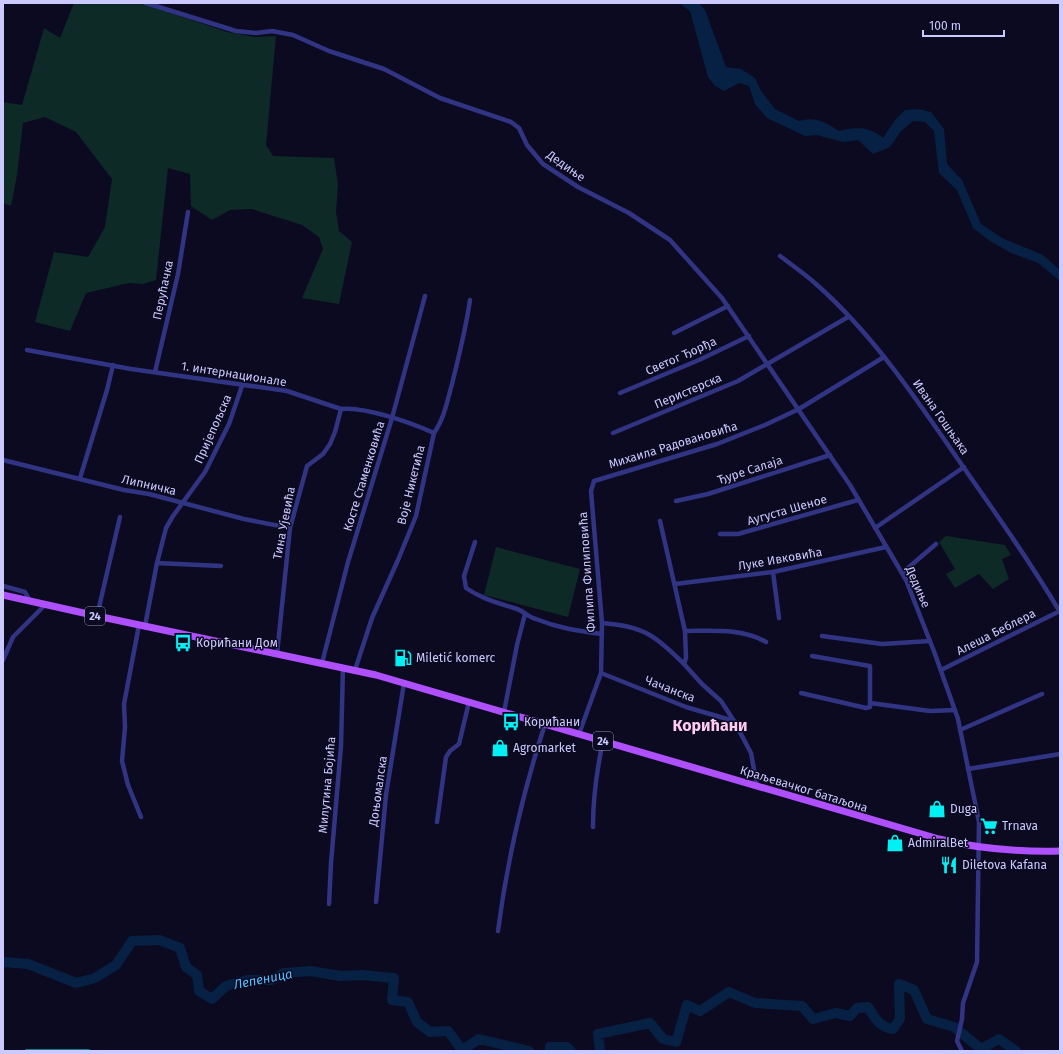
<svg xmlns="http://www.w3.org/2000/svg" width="1063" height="1054" font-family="'Fira Sans',sans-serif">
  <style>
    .green { fill: #0d2a27 }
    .water { fill: #062143 }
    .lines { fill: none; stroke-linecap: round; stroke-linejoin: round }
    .river { stroke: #062143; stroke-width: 10 }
    .minor { stroke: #313483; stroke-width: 4.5 }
    .primary { stroke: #af50ff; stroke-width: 7 }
    .rail-casing { stroke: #00f0f4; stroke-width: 3 }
    .rail { stroke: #0c0a20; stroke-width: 1.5; stroke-dasharray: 4.5; stroke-linecap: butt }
    .labels { text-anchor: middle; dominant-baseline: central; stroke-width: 3; stroke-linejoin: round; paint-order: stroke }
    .shield { fill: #0c0a20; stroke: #9290bc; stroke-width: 1 }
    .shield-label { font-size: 11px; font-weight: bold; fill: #cbc9ff }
    .street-label { font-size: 12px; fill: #cbc9ff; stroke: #0c0a20 }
    .poi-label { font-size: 12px; fill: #cbc9ff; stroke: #0c0a20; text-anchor: start }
    .water-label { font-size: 13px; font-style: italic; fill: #57bfff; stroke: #0c0a20 }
    .district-label { font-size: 16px; font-weight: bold; fill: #ffcbf0; stroke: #0c0a20 }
  </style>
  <rect width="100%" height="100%" fill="#0c0a20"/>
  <g class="green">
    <path d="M 74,3 L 141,3 L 227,32 L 255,37 L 276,36 L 266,145 L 273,156 L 334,158 L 338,185 L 336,212 L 339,231 L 352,242 L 339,304 L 302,298 L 323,249 L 319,237 L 302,225 L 252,209 L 230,210 L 212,220 L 191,206 L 190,174 L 168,168 L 156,280 L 143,284 L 129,283 L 86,293 L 70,331 L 35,322 L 54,252 L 88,257 L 105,227 L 112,179 L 76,132 L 45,117 L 23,123 L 17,175 L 11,206 L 3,203 L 3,102 L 22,105 L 44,28 L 60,38 Z"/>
    <path d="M 946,536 L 1005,545 L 1011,555 L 1002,559 L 1009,579 L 993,589 L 979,574 L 955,588 L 946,574 L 955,569 L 939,542 Z"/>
    <path d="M 496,547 L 580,569 L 568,617 L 484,595 Z"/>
  </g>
  <path class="water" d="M 679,3 L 699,3 L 705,10 L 726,67 L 741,69 L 755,78 L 761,91 L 775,109 L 799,121 C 817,116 824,122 839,131 C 855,127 870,126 883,138 L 895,120 L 905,110 L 918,109 L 931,112 L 944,129 L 947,164 L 962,180 L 981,224 L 1002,238 L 1043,255 L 1060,270 L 1060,281 L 1038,263 L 1011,253 L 990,241 L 973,228 L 957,190 L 939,173 L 934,131 L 925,122 L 913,121 L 901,131 L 890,147 L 873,154 L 858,140 L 843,142 L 817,135 L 805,136 L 767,118 L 755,104 L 749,86 L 739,83 L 724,91 L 715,86 L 708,77 L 690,11 Z"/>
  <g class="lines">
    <g class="river">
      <path d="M 3,962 L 28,964 L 76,983 L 95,978 L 116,965 L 132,941 L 159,940 L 180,948 L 186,967 L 197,975 L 199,991 L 212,999 L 226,986 L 247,980 L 271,980 L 284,973 L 311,971 L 340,976 L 362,975 L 394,978 L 392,1000 L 408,1002 L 417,1022 L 430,1032 L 448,1031 L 462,1050 L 479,1039 L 529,1051"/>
      <path d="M 550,1051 L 550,1047 L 567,1047 L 571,1051"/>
      <path d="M 600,1051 L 598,1034 L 650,1023 L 663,1039 L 676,1042 L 687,1005 L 700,1011 L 729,992 L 755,1003 L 802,1006 L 813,1019 L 836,1013 L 850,1016 L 857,1008 L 868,1007 C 875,1018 879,1027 893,1029 L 900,1019 L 899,984 L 914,990 L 927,1019 L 954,1027 L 981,1049 L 999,1039 L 1016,1051"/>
    </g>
    <g class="minor">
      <path d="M 146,3 L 236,31 L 256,33 L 272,31 L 293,35 L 329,51 L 384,69 L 440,98 L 511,122 L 519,128 L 527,145 L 543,164 L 578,187 L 629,213 L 670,240 L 722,298 L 850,485 L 906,580 L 935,654 L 958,719 L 979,822 L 977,962 L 963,1003 L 962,1019 L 957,1041 L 962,1051"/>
      <path d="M 780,256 C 792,265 805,274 816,284 C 875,336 919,403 964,468 C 997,515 1030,562 1060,612"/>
      <path d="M 674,333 L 728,306"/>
      <path d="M 27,350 L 131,369 L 287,391 L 341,409 C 364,406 412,423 434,433"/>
      <path d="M 155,372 L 178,274 L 188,212"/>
      <path d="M 620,393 L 699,360 L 749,336"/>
      <path d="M 613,433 L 738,381 L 848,317"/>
      <path d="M 3,460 L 124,490 L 149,494 L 244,519 L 290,528"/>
      <path d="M 80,478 L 107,390 L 113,365"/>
      <path d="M 676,501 L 708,494 L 830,455"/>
      <path d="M 660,521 L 685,631 L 686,658 L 684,664 L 702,684 L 721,701 L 734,721 L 751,753 L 757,786"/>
      <path d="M 875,528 L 964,467"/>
      <path d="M 720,534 L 738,534 L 858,500"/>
      <path d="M 475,542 L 464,576 L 466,588 C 482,599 499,603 517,609 C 523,611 529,617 536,619 C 558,628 578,631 602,634"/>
      <path d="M 157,563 L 221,566"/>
      <path d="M 773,572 L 779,618"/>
      <path d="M 902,573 L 936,544"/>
      <path d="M 675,584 L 773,572 L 886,547"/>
      <path d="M 3,586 L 25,592 L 30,601"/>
      <path d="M 97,616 L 120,517"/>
      <path d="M 602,623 C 643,626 655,635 684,664"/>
      <path d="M 139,625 L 124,704 L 125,727 L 122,761 L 128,785 L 141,817"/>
      <path d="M 145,626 L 157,563 L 166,528 L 173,516 L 205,472 L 229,424 L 242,386"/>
      <path d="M 685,631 C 712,631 742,628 766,642"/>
      <path d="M 822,636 L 882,644 L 930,641"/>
      <path d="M 277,654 L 290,528 L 307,466 L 323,454 L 330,444 L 335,432 L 341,409"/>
      <path d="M 812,656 L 870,666 L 870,703 L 930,711 L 955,710"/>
      <path d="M 3,660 L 13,637 L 46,604"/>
      <path d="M 322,663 L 348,562 L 392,418 L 425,296"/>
      <path d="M 355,670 L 372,618 L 398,560 L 416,516 L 434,433 C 444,419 447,402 452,384 C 459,356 466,328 470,300"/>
      <path d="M 941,670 L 1060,611"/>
      <path d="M 601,673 L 686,707 L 734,721"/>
      <path d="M 801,693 L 866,708 L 870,707 L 870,703"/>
      <path d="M 504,712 L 517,645 L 525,614"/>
      <path d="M 960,730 L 1042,694"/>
      <path d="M 579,734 L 601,673 L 602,623 L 591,491 L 594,481 L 717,444 L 765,425 L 799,409 L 884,357"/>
      <path d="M 968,769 L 1060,754"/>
      <path d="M 437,822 L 446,757 L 450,751 L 459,744 L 469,702"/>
      <path d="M 593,827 C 593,798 597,769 603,741"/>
      <path d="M 376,902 L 386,795 L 404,683"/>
      <path d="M 329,904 L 331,863 L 341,746 L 343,667"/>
      <path d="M 498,931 C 507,861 523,792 545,724"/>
    </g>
    <path class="primary" d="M 3,595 L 97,616 L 376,675 L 939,839 C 979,849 1019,852 1060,851"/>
    <g class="rail-casing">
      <path id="rail" d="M 26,1051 L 89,1051"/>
    </g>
    <use href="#rail" class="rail"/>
  </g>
  <defs>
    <g id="bus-bare" transform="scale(1.38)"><path d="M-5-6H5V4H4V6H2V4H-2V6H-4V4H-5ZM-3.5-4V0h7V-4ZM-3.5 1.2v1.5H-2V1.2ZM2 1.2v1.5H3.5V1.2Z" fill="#00f0f4" stroke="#0c0a20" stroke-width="2.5" paint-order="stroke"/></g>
    <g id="fuel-bare" transform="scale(1.38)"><path d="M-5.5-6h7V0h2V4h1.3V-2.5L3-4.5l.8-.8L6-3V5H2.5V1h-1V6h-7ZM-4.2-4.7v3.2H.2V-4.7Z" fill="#00f0f4" stroke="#0c0a20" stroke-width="2.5" paint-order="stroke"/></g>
    <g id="shop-bare" transform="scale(1.38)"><path d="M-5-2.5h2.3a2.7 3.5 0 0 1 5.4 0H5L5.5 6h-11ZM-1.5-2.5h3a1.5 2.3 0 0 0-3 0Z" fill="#00f0f4" stroke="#0c0a20" stroke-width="2.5" paint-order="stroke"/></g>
    <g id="supermarket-bare" transform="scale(1.38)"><path d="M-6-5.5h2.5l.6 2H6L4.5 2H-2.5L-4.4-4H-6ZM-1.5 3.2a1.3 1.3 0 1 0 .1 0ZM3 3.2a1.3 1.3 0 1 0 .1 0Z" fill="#00f0f4" stroke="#0c0a20" stroke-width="2.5" paint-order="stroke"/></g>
    <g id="restaurant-bare" transform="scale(1.38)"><path d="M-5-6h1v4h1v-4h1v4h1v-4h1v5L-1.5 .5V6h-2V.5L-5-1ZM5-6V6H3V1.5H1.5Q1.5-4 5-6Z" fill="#00f0f4" stroke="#0c0a20" stroke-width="2.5" paint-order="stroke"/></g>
  </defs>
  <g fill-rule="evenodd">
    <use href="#bus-bare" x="183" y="643"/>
    <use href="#fuel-bare" x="403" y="658"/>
    <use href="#bus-bare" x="511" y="722"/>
    <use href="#shop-bare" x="500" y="748"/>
    <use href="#shop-bare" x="937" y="809"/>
    <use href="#supermarket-bare" x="989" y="826"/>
    <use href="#shop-bare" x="895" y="843"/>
    <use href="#restaurant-bare" x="949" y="865"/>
  </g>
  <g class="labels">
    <g class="shield">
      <rect x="85" y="607" width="20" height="18" rx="3"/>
      <rect x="593" y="732" width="20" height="18" rx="3"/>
    </g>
    <g class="shield-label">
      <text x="95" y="616">24</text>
      <text x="603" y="741">24</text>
    </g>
    <g class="street-label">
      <text transform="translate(566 166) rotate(35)">Дедиње</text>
      <text transform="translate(163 290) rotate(-78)">Перућачка</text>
      <text transform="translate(681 356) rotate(-24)">Светог Ђорђа</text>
      <text transform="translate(234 374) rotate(9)">1. интернационале</text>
      <text transform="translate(688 391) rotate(-23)">Перистерска</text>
      <text transform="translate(941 417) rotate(55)">Ивана Гошњака</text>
      <text transform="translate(213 429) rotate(-66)">Пријепољска</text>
      <text transform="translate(673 445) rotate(-17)">Михаила Радовановића</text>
      <text transform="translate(750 470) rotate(-18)">Ђуре Салаја</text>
      <text transform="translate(364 476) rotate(-73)">Косте Стаменковића</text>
      <text transform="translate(149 485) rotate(13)">Липничка</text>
      <text transform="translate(411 485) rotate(-76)">Воје Никетића</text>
      <text transform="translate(787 510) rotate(-16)">Аугуста Шеное</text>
      <text transform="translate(284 523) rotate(-79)">Тина Ујевића</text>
      <text transform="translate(780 559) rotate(-10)">Луке Ивковића</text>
      <text transform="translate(587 572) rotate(-94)">Филипа Филиповића</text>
      <text transform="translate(918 587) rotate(66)">Дедиње</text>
      <text transform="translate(996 632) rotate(-27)">Алеша Беблера</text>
      <text transform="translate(670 689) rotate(21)">Чачанска</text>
      <text transform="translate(327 785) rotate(-85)">Милутина Бојића</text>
      <text transform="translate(804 789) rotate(17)">Краљевачког батаљона</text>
      <text transform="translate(378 791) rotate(-82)">Доњомалска</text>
    </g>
    <g class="poi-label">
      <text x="196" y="643">Корићани Дом</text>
      <text x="416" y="658">Miletić komerc</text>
      <text x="524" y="722">Корићани</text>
      <text x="513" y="748">Agromarket</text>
      <text x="950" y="809">Duga</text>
      <text x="1002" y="826">Trnava</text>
      <text x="908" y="843">AdmiralBet</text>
      <text x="962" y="865">Diletova Kafana</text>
    </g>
    <g class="water-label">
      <text transform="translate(263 979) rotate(-11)">Лепеница</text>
    </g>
    <g class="district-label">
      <text x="710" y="725">Корићани</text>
    </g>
  </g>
  <rect width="1063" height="1054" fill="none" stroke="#cbc9ff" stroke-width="8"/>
  <path d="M923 30v6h81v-6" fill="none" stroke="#cbc9ff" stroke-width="2"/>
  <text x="929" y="30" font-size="12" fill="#cbc9ff" stroke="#0c0a20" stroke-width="3" paint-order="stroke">100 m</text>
</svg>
